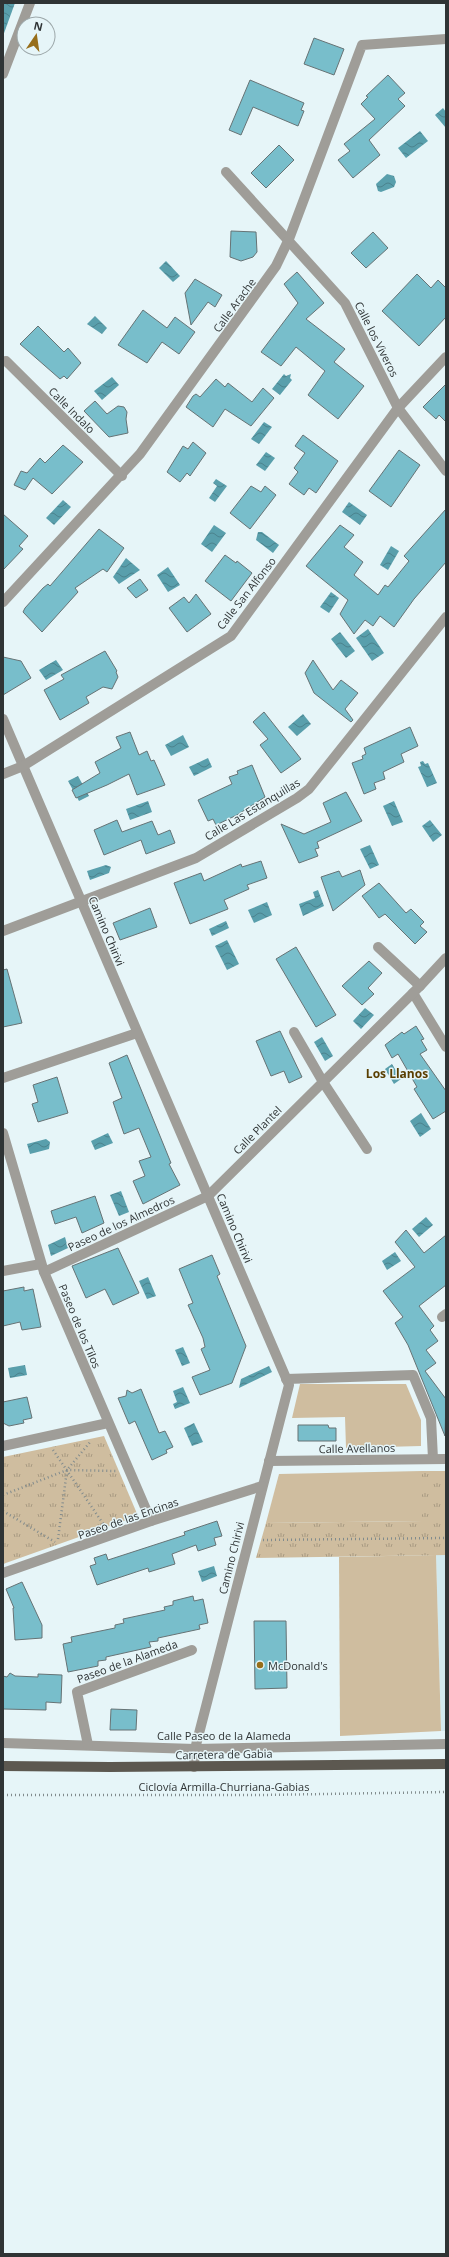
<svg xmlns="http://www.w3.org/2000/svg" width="449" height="2257" font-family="'Open Sans',sans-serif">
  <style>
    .built { fill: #d2e9ee }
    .grass { fill: #cfbd9f }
    .park { fill: url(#park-tufts) }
    .water { fill: url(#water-waves) }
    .building { fill: #78becb; stroke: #667375 }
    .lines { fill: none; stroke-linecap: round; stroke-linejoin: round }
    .path { stroke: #818b8d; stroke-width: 2.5; stroke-dasharray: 1 3; stroke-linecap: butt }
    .minor { stroke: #9f9d98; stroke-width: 10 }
    .major { stroke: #5c5850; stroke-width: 10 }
    .poi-dot { fill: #976e1a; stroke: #e6f5f8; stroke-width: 1.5 }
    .labels { text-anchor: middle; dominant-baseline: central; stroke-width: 3; stroke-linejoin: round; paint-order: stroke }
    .street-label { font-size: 11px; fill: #2f3435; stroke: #e6f5f8 }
    .poi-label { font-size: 11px; fill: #2f3435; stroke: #e6f5f8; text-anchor: start }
    .neighbourhood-label { font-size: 12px; font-weight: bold; fill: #593e00; stroke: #e6f5f8 }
  </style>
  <defs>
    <pattern id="park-tufts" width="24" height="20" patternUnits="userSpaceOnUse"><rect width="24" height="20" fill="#cfbd9f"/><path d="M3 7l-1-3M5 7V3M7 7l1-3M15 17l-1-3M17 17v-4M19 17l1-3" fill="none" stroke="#a89a82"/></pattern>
    <pattern id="water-waves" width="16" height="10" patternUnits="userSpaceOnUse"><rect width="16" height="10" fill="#599fac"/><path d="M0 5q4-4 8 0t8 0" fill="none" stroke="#4a828d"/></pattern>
  </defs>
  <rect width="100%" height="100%" fill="#e6f5f8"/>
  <path class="built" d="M 436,1555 L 446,1555 L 446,1731 L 441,1731 Z"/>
  <g class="grass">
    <path d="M 300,1384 L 406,1384 L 421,1420 L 421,1446 L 346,1448 L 345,1417 L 292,1418 Z"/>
    <path d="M 422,1471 L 422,1521 L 266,1523 L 279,1474 Z"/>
    <path d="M 436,1555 L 441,1731 L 340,1736 L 339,1557 Z"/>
  </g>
  <g class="park">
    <path d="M 104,1436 L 138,1516 L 3,1564 L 3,1457 Z"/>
    <path d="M 422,1471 L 446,1471 L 446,1555 L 256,1558 L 266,1523 L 422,1521 Z"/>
  </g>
  <g class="water">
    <path d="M 3,3 L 15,3 L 3,36 Z"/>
    <path d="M 443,108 L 446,112 L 446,128 L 435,115 Z"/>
    <path d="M 420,131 L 428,141 L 406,158 L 398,148 Z"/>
    <path d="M 387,174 L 394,176 L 396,182 L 394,187 L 381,192 L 378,191 L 376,184 Z"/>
    <path d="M 166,261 L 180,276 L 173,282 L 159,268 Z"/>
    <path d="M 95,316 L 107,328 L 102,334 L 87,324 Z"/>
    <path d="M 284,374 L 286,376 L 291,374 L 290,378 L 292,380 L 280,395 L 272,389 Z"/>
    <path d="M 112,377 L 119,385 L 102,400 L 94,391 Z"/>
    <path d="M 264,422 L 272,427 L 259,444 L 251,439 Z"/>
    <path d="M 266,452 L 275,458 L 265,471 L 256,465 Z"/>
    <path d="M 216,479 L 227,486 L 215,502 L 209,498 L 217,486 L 213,483 Z"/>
    <path d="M 63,500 L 71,507 L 54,525 L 46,518 Z"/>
    <path d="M 349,502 L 367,515 L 360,525 L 342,512 Z"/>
    <path d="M 214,525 L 226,533 L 212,552 L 201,544 Z"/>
    <path d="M 258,532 L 262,532 L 279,545 L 273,553 L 256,540 Z"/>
    <path d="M 391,546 L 399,551 L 388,570 L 380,565 Z"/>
    <path d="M 126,558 L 140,570 L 119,584 L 113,577 Z"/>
    <path d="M 168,567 L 180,585 L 168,592 L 157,575 Z"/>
    <path d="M 331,592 L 339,598 L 329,613 L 320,607 Z"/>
    <path d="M 368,629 L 384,653 L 372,661 L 356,638 Z"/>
    <path d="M 340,632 L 355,651 L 346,658 L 331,639 Z"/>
    <path d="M 56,660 L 63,670 L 46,680 L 39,670 Z"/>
    <path d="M 303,714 L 311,724 L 297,736 L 288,727 Z"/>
    <path d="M 183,735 L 189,747 L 171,756 L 165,745 Z"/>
    <path d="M 208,758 L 212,767 L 194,776 L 189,767 Z"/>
    <path d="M 423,761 L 425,764 L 428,763 L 437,783 L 427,787 L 418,767 L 421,766 L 420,762 Z"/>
    <path d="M 78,776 L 89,796 L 79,801 L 68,781 Z"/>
    <path d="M 148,801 L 152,812 L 130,820 L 126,809 Z"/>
    <path d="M 394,801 L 403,822 L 392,826 L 383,806 Z"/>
    <path d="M 430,820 L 442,835 L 433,842 L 422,826 Z"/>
    <path d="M 370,845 L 379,865 L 370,869 L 360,849 Z"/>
    <path d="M 106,865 L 111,867 L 109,873 L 90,880 L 87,871 Z"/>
    <path d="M 318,890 L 324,906 L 303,916 L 299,904 L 315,898 L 313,892 Z"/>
    <path d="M 267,902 L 272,915 L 254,923 L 248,910 Z"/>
    <path d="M 226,921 L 229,928 L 212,936 L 209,929 Z"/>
    <path d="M 227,940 L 239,964 L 227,970 L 215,946 Z"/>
    <path d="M 365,1008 L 374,1015 L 361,1029 L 353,1021 Z"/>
    <path d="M 322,1037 L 333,1056 L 325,1061 L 314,1042 Z"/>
    <path d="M 392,1064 L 401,1079 L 394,1084 L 385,1069 Z"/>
    <path d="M 421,1113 L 431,1129 L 420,1137 L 410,1121 Z"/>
    <path d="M 108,1133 L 113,1143 L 95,1150 L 91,1141 Z"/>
    <path d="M 46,1139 L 50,1142 L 49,1149 L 30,1154 L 27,1144 Z"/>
    <path d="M 121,1191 L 129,1212 L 119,1216 L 110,1195 Z"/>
    <path d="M 426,1217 L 433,1225 L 419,1237 L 412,1229 Z"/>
    <path d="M 65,1237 L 68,1248 L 51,1256 L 48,1245 Z"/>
    <path d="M 395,1252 L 401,1261 L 387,1270 L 382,1261 Z"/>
    <path d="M 148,1277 L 156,1296 L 147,1299 L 139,1281 Z"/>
    <path d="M 183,1347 L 190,1363 L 182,1366 L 175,1350 Z"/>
    <path d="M 25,1365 L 27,1375 L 10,1378 L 8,1368 Z"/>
    <path d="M 269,1366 L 272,1372 L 239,1388 L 241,1379 Z"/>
    <path d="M 183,1387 L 190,1403 L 175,1409 L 173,1404 L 177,1402 L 173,1391 Z"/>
    <path d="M 194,1423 L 203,1442 L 192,1446 L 184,1428 Z"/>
    <path d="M 214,1566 L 217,1576 L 202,1582 L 198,1571 Z"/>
  </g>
  <g class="building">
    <path d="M 314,38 L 344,49 L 334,75 L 304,64 Z"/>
    <path d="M 388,75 L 405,93 L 398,99 L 405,106 L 369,140 L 380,155 L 353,178 L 338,160 L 350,151 L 344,144 L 375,119 L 361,104 L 368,97 L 366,96 Z"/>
    <path d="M 250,80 L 304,103 L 301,110 L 304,111 L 298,126 L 253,107 L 241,135 L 229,130 Z"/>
    <path d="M 279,145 L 294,160 L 266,188 L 251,173 Z"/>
    <path d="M 231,231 L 256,232 L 257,252 L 253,257 L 241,261 L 230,257 Z"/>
    <path d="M 373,232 L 388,248 L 366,268 L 351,253 Z"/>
    <path d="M 297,272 L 324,303 L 306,319 L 345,349 L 334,362 L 364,386 L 338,419 L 308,395 L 325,371 L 296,347 L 281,366 L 261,352 L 298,303 L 284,284 Z"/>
    <path d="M 417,274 L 431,288 L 438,280 L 446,288 L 446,317 L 419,346 L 382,311 Z"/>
    <path d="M 195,279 L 222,295 L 215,307 L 208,302 L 191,325 L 185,293 Z"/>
    <path d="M 143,310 L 167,328 L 175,317 L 195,332 L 179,354 L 162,342 L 147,363 L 118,345 Z"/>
    <path d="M 38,326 L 64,352 L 68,348 L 81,363 L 67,379 L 64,376 L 60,379 L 20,344 Z"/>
    <path d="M 216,379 L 225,387 L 228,383 L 252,402 L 263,388 L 274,398 L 251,426 L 225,409 L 213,427 L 186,407 L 193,396 L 196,394 L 200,397 Z"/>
    <path d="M 446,384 L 446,422 L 439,415 L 436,419 L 423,407 Z"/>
    <path d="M 95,401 L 107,414 L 118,406 L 124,407 L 127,412 L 126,419 L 128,433 L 109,437 L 84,411 Z"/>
    <path d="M 303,435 L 338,461 L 316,493 L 309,488 L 304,495 L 289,484 L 298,472 L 294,468 L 305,453 L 295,446 Z"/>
    <path d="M 193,442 L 206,453 L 190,476 L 187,473 L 180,482 L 167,472 L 183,446 L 188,449 Z"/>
    <path d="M 63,445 L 83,462 L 52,494 L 33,478 L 25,490 L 14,485 L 21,471 L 27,473 L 40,458 L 45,463 Z"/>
    <path d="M 399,450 L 420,465 L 391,507 L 369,491 Z"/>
    <path d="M 251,486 L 261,492 L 265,486 L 276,495 L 250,529 L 230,513 Z"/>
    <path d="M 446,509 L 446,562 L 414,599 L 394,627 L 380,616 L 373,626 L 365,620 L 354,634 L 340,614 L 348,600 L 306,566 L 340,525 L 354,535 L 344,547 L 363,562 L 354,575 L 378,595 L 385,585 L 388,587 L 409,561 L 404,556 Z"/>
    <path d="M 3,514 L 28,536 L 19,546 L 23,549 L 3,570 Z"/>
    <path d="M 99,529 L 124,548 L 107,572 L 103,569 L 75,588 L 78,592 L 42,632 L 23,612 L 25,608 L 43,588 L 48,584 L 50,586 Z"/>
    <path d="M 225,555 L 236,563 L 237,561 L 252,573 L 231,601 L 205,581 Z"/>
    <path d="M 140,579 L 148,590 L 136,598 L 127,588 Z"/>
    <path d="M 196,594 L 211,614 L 187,632 L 169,608 L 184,597 L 189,603 Z"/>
    <path d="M 105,651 L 117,671 L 116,672 L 118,677 L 112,689 L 103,687 L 86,697 L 89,703 L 60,720 L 44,690 L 64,679 L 61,675 Z"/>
    <path d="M 3,657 L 21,661 L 31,678 L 3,695 Z"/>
    <path d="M 313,660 L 333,690 L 341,680 L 358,693 L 345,709 L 353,720 L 351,722 L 314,693 L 305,673 Z"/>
    <path d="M 264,712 L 301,759 L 281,773 L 260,745 L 268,739 L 253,722 Z"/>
    <path d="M 410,727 L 418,746 L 401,754 L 404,762 L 383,772 L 385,779 L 374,783 L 376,789 L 364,794 L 352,763 L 363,759 L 362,756 L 366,754 L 364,748 Z"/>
    <path d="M 130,732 L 139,755 L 147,751 L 151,761 L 154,760 L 165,785 L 137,795 L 129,774 L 107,785 L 76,798 L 72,790 L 100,773 L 95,762 L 121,748 L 116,737 Z"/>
    <path d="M 252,765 L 265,797 L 237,815 L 216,825 L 213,819 L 208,821 L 198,800 L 232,784 L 229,777 L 238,774 L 237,771 Z"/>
    <path d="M 346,792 L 362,821 L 317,842 L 319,848 L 315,849 L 318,856 L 299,863 L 281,824 L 304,834 L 331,822 L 323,803 Z"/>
    <path d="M 117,820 L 122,832 L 152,821 L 158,835 L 170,830 L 175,843 L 146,854 L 141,840 L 104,855 L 94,830 Z"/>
    <path d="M 261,861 L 267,878 L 247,885 L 249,889 L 224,900 L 228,909 L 190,924 L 174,883 L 201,873 L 204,881 L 241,864 L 242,867 Z"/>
    <path d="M 360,870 L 365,885 L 333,911 L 321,877 L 339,871 L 342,877 Z"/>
    <path d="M 379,883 L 406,913 L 411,909 L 424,922 L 420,926 L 427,932 L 415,944 L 385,914 L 379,918 L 362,896 Z"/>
    <path d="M 150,908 L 157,927 L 120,940 L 113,923 Z"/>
    <path d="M 296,947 L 336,1015 L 316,1027 L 276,959 Z"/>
    <path d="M 369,961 L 382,973 L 368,988 L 374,994 L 362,1005 L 342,986 Z"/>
    <path d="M 7,969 L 22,1023 L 3,1027 L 3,970 Z"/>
    <path d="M 416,1026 L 424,1039 L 421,1040 L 427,1050 L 420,1054 L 446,1091 L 446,1111 L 433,1119 L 414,1089 L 417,1087 L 398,1054 L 392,1058 L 385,1045 L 402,1032 L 404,1034 Z"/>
    <path d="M 280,1031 L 302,1077 L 289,1083 L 284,1071 L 271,1076 L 256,1041 Z"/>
    <path d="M 127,1055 L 171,1163 L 169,1164 L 180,1185 L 143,1204 L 133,1181 L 145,1176 L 139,1161 L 151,1157 L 139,1128 L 124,1134 L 113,1102 L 122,1098 L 109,1063 Z"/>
    <path d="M 57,1077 L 68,1113 L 38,1122 L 32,1104 L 38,1102 L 33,1085 Z"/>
    <path d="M 95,1196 L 104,1223 L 82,1233 L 76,1217 L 55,1224 L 51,1211 Z"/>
    <path d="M 406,1230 L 424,1253 L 446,1235 L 446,1285 L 419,1306 L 434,1326 L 430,1330 L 438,1341 L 426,1350 L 436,1363 L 425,1371 L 446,1399 L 445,1436 L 408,1345 L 395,1323 L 403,1317 L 383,1291 L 415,1267 L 395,1242 Z"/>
    <path d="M 118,1248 L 139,1293 L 113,1305 L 105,1289 L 86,1298 L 72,1266 Z"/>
    <path d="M 212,1255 L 220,1274 L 217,1276 L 246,1346 L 232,1383 L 200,1395 L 192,1377 L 210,1370 L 201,1349 L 205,1347 L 203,1338 L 188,1305 L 193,1303 L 179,1269 Z"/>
    <path d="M 24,1287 L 24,1291 L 33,1289 L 41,1327 L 22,1330 L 20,1322 L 3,1326 L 3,1291 Z"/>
    <path d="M 141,1389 L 159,1433 L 165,1431 L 173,1447 L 166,1450 L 167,1453 L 152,1460 L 135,1421 L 129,1424 L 118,1398 L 126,1396 L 127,1390 L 132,1393 Z"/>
    <path d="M 27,1397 L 32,1418 L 23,1420 L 24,1423 L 9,1426 L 3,1423 L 3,1402 Z"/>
    <path d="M 298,1425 L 328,1425 L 329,1428 L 336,1428 L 336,1441 L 298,1441 Z"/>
    <path d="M 217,1521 L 222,1536 L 214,1538 L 216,1545 L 198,1551 L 196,1545 L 172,1554 L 175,1564 L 149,1572 L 148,1568 L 97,1585 L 90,1566 L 96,1564 L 94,1558 L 106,1554 L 108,1560 L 185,1535 L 184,1532 Z"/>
    <path d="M 22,1582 L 42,1625 L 42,1638 L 15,1640 L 13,1608 L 14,1608 L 6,1589 Z"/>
    <path d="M 193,1596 L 194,1601 L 203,1599 L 208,1623 L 199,1625 L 200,1629 L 158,1638 L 158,1641 L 149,1642 L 151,1647 L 106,1657 L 106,1660 L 98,1661 L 98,1666 L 68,1672 L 63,1644 L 72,1642 L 71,1637 L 115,1628 L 115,1625 L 124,1623 L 123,1619 L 165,1610 L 164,1607 L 173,1605 L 173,1601 Z"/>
    <path d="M 254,1621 L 286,1621 L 287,1688 L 255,1689 Z"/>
    <path d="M 10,1673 L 15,1676 L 38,1677 L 38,1674 L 62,1675 L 61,1703 L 46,1702 L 46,1710 L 3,1709 L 3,1676 L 7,1677 Z"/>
    <path d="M 111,1709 L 137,1710 L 136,1730 L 110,1730 Z"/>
  </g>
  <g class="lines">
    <g class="path">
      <path d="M 53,1450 L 104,1525"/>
      <path d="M 3,1495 L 67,1470 L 116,1471"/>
      <path d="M 3,1511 L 55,1542"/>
      <path d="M 58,1539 L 67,1470 L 91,1441"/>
      <path d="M 263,1540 L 446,1538"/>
      <path d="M 3,1795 L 263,1795 L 446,1792"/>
    </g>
    <g class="minor">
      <path d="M 3,74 L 30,3"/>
      <path d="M 226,172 L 345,303 L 398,408 L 446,471"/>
      <path d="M 6,361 L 122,476"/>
      <path d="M 3,602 L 140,454 L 276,266 L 289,239 L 362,45 L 446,39"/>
      <path d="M 3,719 L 289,1385 L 195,1749 L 194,1767"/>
      <path d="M 3,774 L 23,766 L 231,636 L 398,408 L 446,357"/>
      <path d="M 3,931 L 196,858 L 297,798 L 309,789 L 446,617"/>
      <path d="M 378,947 L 420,986"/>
      <path d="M 413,993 L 446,1047"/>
      <path d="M 294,1032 L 323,1082 L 367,1149"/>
      <path d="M 3,1078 L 137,1033"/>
      <path d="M 3,1133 L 44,1272 L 151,1521"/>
      <path d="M 3,1271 L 41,1264"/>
      <path d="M 44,1272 L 208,1196 L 420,986 L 446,958"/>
      <path d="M 442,1317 L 446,1314"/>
      <path d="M 286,1379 L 413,1375 L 431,1418 L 433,1459"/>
      <path d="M 3,1446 L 108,1423"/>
      <path d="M 269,1461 L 446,1459"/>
      <path d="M 3,1573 L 151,1521 L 262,1486"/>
      <path d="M 3,1743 L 195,1749 L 446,1744"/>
      <path d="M 88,1745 L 77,1692 L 192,1650"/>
    </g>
    <path class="major" d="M 3,1766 L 110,1767 L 446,1764"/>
  </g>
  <circle class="poi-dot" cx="260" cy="1665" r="4"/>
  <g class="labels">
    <g class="street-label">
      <text transform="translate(234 305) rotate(-54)">Calle Arache</text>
      <text transform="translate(377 339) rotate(63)">Calle los Viveros</text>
      <text transform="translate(72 410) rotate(45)">Calle Indalo</text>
      <text transform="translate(246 593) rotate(-52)">Calle San Alfonso</text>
      <text transform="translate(252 809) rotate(-31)">Calle Las Estanquillas</text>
      <text transform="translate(107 931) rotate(67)">Camino Chirivi</text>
      <text transform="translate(257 1130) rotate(-45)">Calle Plantel</text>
      <text transform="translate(121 1223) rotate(-25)">Paseo de los Almedros</text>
      <text transform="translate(235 1228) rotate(67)">Camino Chirivi</text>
      <text transform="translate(80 1326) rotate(67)">Paseo de los Tilos</text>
      <text transform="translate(357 1448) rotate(-1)">Calle Avellanos</text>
      <text transform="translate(128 1518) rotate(-19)">Paseo de las Encinas</text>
      <text transform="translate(231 1558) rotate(-76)">Camino Chirivi</text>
      <text transform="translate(127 1661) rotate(-20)">Paseo de la Alameda</text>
      <text x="224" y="1735">Calle Paseo de la Alameda</text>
      <text transform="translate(224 1754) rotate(-1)">Carretera de Gabia</text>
      <text x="224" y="1786">Ciclovía Armilla-Churriana-Gabias</text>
    </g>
    <g class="poi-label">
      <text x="268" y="1665">McDonald's</text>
    </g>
    <g class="neighbourhood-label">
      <text x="397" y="1073">Los Llanos</text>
    </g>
  </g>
  <rect width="449" height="2257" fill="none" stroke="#2f3435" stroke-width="8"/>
  <g transform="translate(36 36) rotate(13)"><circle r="19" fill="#e6f5f8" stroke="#9da8aa"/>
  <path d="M0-3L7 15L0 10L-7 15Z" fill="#976e1a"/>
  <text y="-6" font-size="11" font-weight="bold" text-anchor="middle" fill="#2f3435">N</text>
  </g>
</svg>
